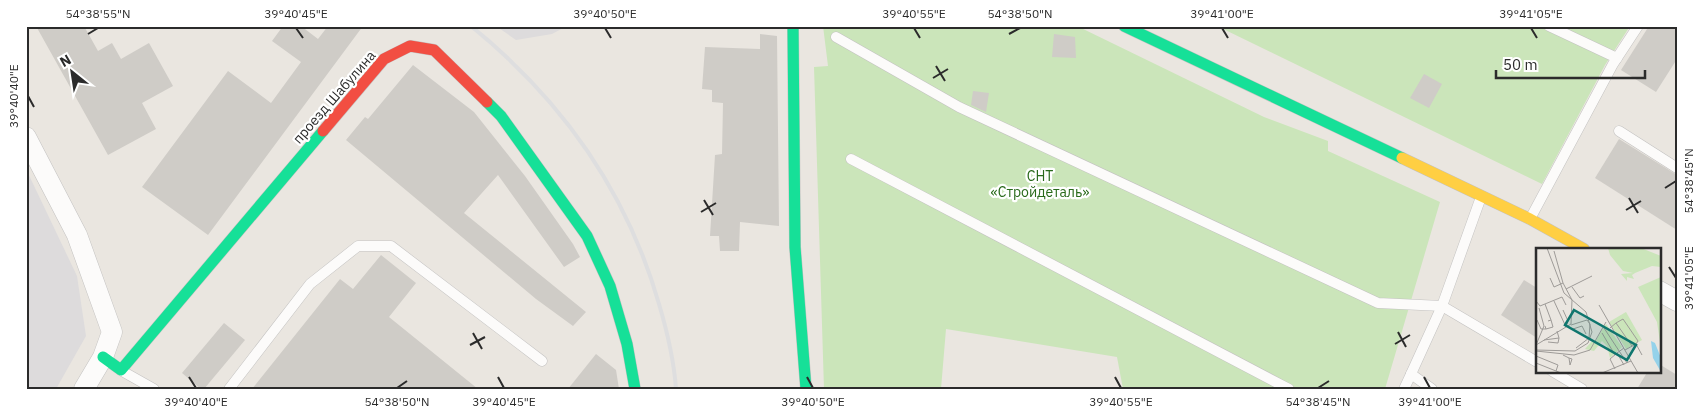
<svg xmlns="http://www.w3.org/2000/svg" width="1703" height="415" font-family="'IBM Plex Sans',sans-serif">
  <style>
    .industrial { fill: #dddbdc }
    .green { fill: #cbe5ba }
    .building { fill: #cfccc7 }
    .lines { fill: none; stroke-linecap: round; stroke-linejoin: round }
    .lane-casing { stroke: #c3c2c1; stroke-width: 11 }
    .street-casing { stroke: #c3c2c1; stroke-width: 21 }
    .fast-casing { stroke: #c3c2c1; stroke-width: 12 }
    .slow-casing { stroke: #c3c2c1; stroke-width: 12 }
    .jam-casing { stroke: #c3c2c1; stroke-width: 12 }
    .lane { stroke: #fcfbfa; stroke-width: 10 }
    .street { stroke: #fcfbfa; stroke-width: 20 }
    .fast { stroke: #16e098; stroke-width: 11 }
    .slow { stroke: #ffcf43; stroke-width: 11 }
    .jam { stroke: #f24e42; stroke-width: 11 }
    .rail { stroke: #dededf; stroke-width: 4 }
    .ticks { fill: none; stroke: #2b2b2b; stroke-width: 2 }
    .labels { text-anchor: middle; dominant-baseline: central; stroke-width: 4.5; stroke-linejoin: round; paint-order: stroke }
    .street-label { font-size: 14px; fill: #2b2b2b; stroke: #fff }
    .park-label { font-size: 14px; fill: #28691a; stroke: #fff }
    .inset-road { fill: none; stroke: #9e9b98; stroke-width: 1 }
    .view { fill: #0f766e; fill-opacity: 0.15; stroke: #0f766e; stroke-width: 2.5 }
    .inset-edge { fill: none; stroke: #2b2b2b; stroke-width: 2.5 }
    .neatline { fill: none; stroke: #2b2b2b; stroke-width: 2 }
    .ticks-label { font-size: 12px; text-anchor: middle; fill: #2b2b2b }
  </style>
  <rect width="100%" height="100%" fill="#eae6e0"/>
  <g class="industrial">
    <path d="M 496,26 L 567,26 L 552,34 L 516,40 Z"/>
    <path d="M 26,169 L 77,276 L 86,336 L 56,389 L 26,389 Z"/>
  </g>
  <g class="green">
    <path d="M 823,26 L 1077,26 L 1264,117 L 1328,141 L 1328,151 L 1440,202 L 1385,389 L 1123,389 L 1117,357 L 946,329 L 941,389 L 824,389 L 814,67 L 828,66 Z"/>
    <path d="M 1217,26 L 1630,26 L 1605,65 L 1542,184 Z"/>
  </g>
  <g class="building">
    <path d="M 36,26 L 84,26 L 98,51 L 112,43 L 121,59 L 149,43 L 173,86 L 142,103 L 156,129 L 108,155 Z"/>
    <path d="M 283,26 L 301,26 L 318,39 L 328,26 L 363,26 L 208,235 L 142,187 L 228,71 L 271,103 L 301,62 L 272,41 Z"/>
    <path d="M 1649,26 L 1670,26 L 1677,31 L 1677,59 L 1656,92 L 1621,70 Z"/>
    <path d="M 760,34 L 777,36 L 779,226 L 740,222 L 739,251 L 720,251 L 719,236 L 710,236 L 715,155 L 722,154 L 723,103 L 712,102 L 712,90 L 702,89 L 705,47 L 760,49 Z"/>
    <path d="M 1054,34 L 1075,37 L 1076,58 L 1052,57 Z"/>
    <path d="M 413,65 L 474,112 L 525,176 L 573,244 L 580,257 L 564,267 L 498,175 L 464,213 L 586,312 L 573,326 L 536,299 L 346,140 L 365,117 L 368,119 Z"/>
    <path d="M 1424,74 L 1442,84 L 1429,108 L 1410,98 Z"/>
    <path d="M 973,91 L 989,93 L 986,112 L 971,105 Z"/>
    <path d="M 1619,139 L 1677,175 L 1677,230 L 1595,178 Z"/>
    <path d="M 381,255 L 416,283 L 389,317 L 478,389 L 252,389 L 340,279 L 353,289 Z"/>
    <path d="M 1524,280 L 1537,288 L 1537,338 L 1501,315 Z"/>
    <path d="M 224,323 L 245,340 L 204,389 L 201,389 L 182,373 Z"/>
    <path d="M 596,354 L 616,370 L 619,389 L 568,389 Z"/>
    <path d="M 1659,364 L 1677,375 L 1677,389 L 1637,389 L 1648,371 L 1659,371 Z"/>
  </g>
  <g class="lines">
    <g class="lane-casing">
      <g id="lane">
        <path d="M 1549,26 L 1617,58"/>
        <path d="M 836,37 L 959,107 L 1378,303 L 1442,306 L 1537,362"/>
        <path d="M 1619,131 L 1677,168"/>
        <path d="M 851,159 L 1289,389"/>
        <path d="M 1530,219 L 1613,64 L 1638,26"/>
        <path d="M 122,371 L 154,389"/>
        <path d="M 1552,371 L 1582,389"/>
        <path d="M 229,389 L 310,284 L 358,246 L 391,246 L 542,361"/>
        <path d="M 1404,389 L 1411,374"/>
        <path d="M 1432,389 L 1411,374 L 1442,306 L 1481,197"/>
      </g>
    </g>
    <g class="street-casing">
      <g id="street">
        <path d="M 26,137 L 77,235 L 112,332 L 103,357 L 84,389"/>
        <path d="M 1659,291 L 1677,301"/>
      </g>
    </g>
    <g class="fast-casing">
      <g id="fast">
        <path d="M 793,26 L 795,247 L 806,389"/>
        <path d="M 1124,26 L 1402,158"/>
        <path d="M 487,102 L 501,116 L 587,236 L 610,286 L 627,344 L 635,389"/>
        <path d="M 103,357 L 121,370 L 323,131"/>
      </g>
    </g>
    <g class="slow-casing">
      <path id="slow" d="M 1402,158 L 1530,219 L 1584,249"/>
    </g>
    <g class="jam-casing">
      <path id="jam" d="M 323,131 L 384,59 L 410,46 L 434,50 L 487,102"/>
    </g>
    <use href="#lane" class="lane"/>
    <use href="#street" class="street"/>
    <use href="#fast" class="fast"/>
    <use href="#slow" class="slow"/>
    <use href="#jam" class="jam"/>
    <path class="rail" d="M 471,26 C 561,99 627,192 659,304 C 667,331 674,360 676,389"/>
  </g>
  <path class="ticks" d="M 296,28 L 303,38M 605,28 L 611,38M 914,28 L 920,38M 1222,28 L 1228,38M 1531,28 L 1537,38M 88,34 L 98,28M 1009,34 L 1020,28M 936,66 L 945,81M 933,78 L 948,69M 28,96 L 34,107M 1665,188 L 1676,181M 1629,198 L 1638,213M 704,200 L 713,215M 1626,210 L 1641,201M 701,212 L 716,203M 1669,267 L 1676,278M 1398,332 L 1406,347M 473,333 L 482,349M 1395,344 L 1410,335M 470,345 L 485,337M 189,377 L 196,388M 498,377 L 504,388M 807,377 L 813,388M 1115,377 L 1121,388M 1424,377 L 1430,388M 397,388 L 407,381M 1318,388 L 1329,381"/>
  <g class="labels">
    <g class="street-label">
      <text transform="translate(334 97) rotate(-49)">проезд Шабулина</text>
    </g>
    <g class="park-label">
      <text x="1040" y="176">СНТ<tspan x="1040" dy="16">«Стройдеталь»</tspan></text>
    </g>
  </g>
  <g transform="translate(1536 248)">
    <rect width="125" height="125" fill="#eae6e0"/>
    <path d="M 72,0 L 105,0 L 125,8 L 125,19 L 116,18 L 99,25 L 96,27 L 98,31 L 91,29 L 91,33 L 85,26 L 97,25 L 87,23 L 74,7 ZM 125,29 L 125,101 L 121,74 L 102,39 ZM 90,64 L 106,92 L 90,101 L 73,74 ZM 70,76 L 86,99 L 74,110 L 71,98 L 66,93 L 58,103 L 49,101 L 56,93 L 59,94 Z" fill="#cbe5ba"/>
    <path d="M 115,93 L 119,95 L 125,110 L 125,124 L 117,110 Z" fill="#95d2ea"/>
    <path class="inset-road" d="M 18,3 L 27,35M 36,39 L 44,50 L 48,48M 30,41 L 56,28M 0,53 L 4,58 L 26,49 L 30,57M 18,53 L 30,79 L 32,73 L 27,62M 9,56 L 15,72M 63,57 L 102,125M 1,72 L 5,81 L 10,81 L 9,78M 80,75 L 87,71 L 102,93 L 100,96M 35,77 L 51,72 L 54,76 L 53,90 L 40,100M 68,80 L 91,115M 74,80 L 80,75 L 96,98M 10,81 L 17,79 L 15,72 L 12,73M 37,81 L 46,78 L 50,86M 66,85 L 79,107M 8,92 L 23,90 L 21,83M 12,94 L 22,95 L 23,90M 0,97 L 35,76 L 36,52 L 27,35 L 18,39 L 14,30M 0,97 L 8,78 L 3,60M 0,102 L 39,103 L 52,95 L 56,84 L 50,64 L 28,45 L 11,0M 89,102 L 100,96 L 106,107M 0,103 L 38,107 L 54,102 L 70,74M 27,107 L 33,110 L 34,117 L 36,111 L 33,110M 0,108 L 22,117 L 20,123M 0,115 L 25,125M 88,117 L 81,105 L 88,100M 79,121 L 74,111 L 80,106M 66,125 L 95,113"/>
    <path class="view" d="M 38,62 L 100,97 L 91,112 L 29,77 Z"/>
    <rect width="125" height="125" class="inset-edge"/>
  </g>
  <rect width="1703" height="415" fill="none" stroke="#ffffff" stroke-width="55"/>
  <g transform="translate(72 72) rotate(330)" stroke="#ffffff" stroke-width="4" paint-order="stroke">
  <path d="M0-4L9 19L0 12L-9 19Z" fill="#2b2b2b"/>
  <text y="-8" font-size="14" font-weight="bold" text-anchor="middle" fill="#2b2b2b">N</text>
  </g>
  <path d="M1496 70v8h149v-8" fill="none" stroke="#2b2b2b" stroke-width="2.5"/>
  <text x="1503" y="70" font-size="15" fill="#2b2b2b" stroke="#ffffff" stroke-width="4" paint-order="stroke">50 m</text>
  <rect x="28" y="28" width="1648" height="360" class="neatline"/>
  <g class="ticks-label">
    <text x="98" y="18">54°38'55"N</text>
    <text x="296" y="18">39°40'45"E</text>
    <text x="605" y="18">39°40'50"E</text>
    <text x="914" y="18">39°40'55"E</text>
    <text x="1020" y="18">54°38'50"N</text>
    <text x="1222" y="18">39°41'00"E</text>
    <text x="1531" y="18">39°41'05"E</text>
    <text transform="translate(14 96) rotate(-90)" y="4">39°40'40"E</text>
    <text transform="translate(1689 181) rotate(-90)" y="4">54°38'45"N</text>
    <text transform="translate(1689 278) rotate(-90)" y="4">39°41'05"E</text>
    <text x="196" y="406">39°40'40"E</text>
    <text x="397" y="406">54°38'50"N</text>
    <text x="504" y="406">39°40'45"E</text>
    <text x="813" y="406">39°40'50"E</text>
    <text x="1121" y="406">39°40'55"E</text>
    <text x="1318" y="406">54°38'45"N</text>
    <text x="1430" y="406">39°41'00"E</text>
  </g>
</svg>
